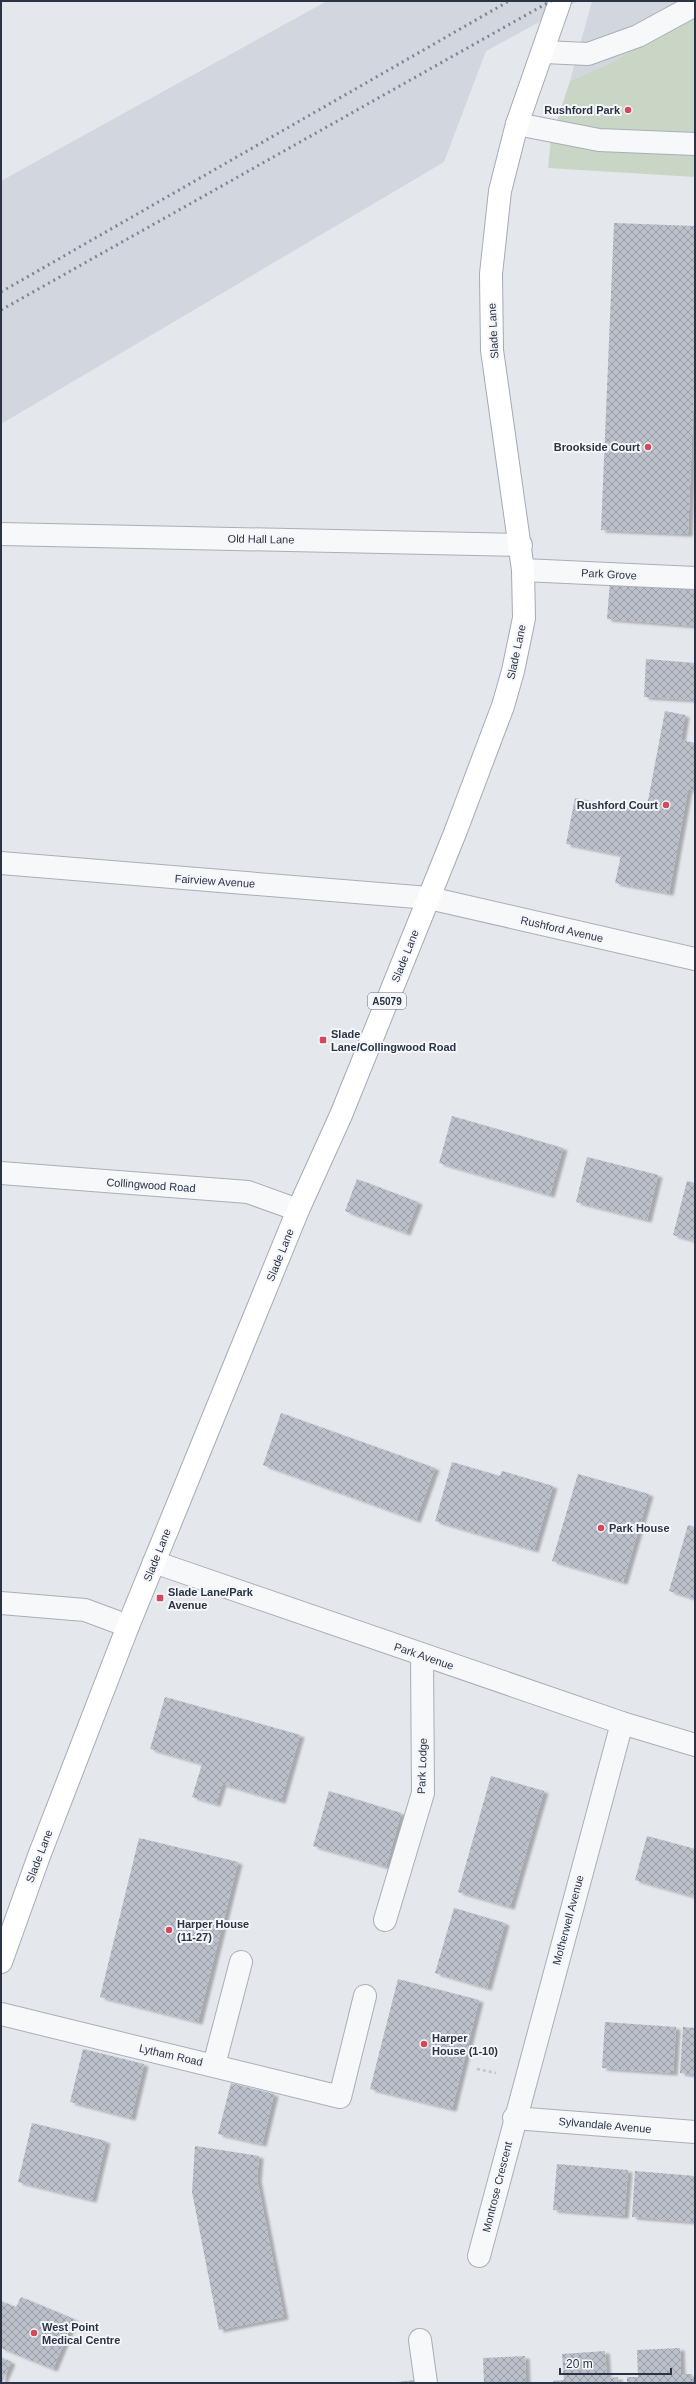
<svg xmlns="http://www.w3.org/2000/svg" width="696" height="2384" font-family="Arial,sans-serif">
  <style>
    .built { fill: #d2d6de }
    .park { fill: #c9d6c5 }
    .building { fill: url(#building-cross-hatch); filter: url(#shadow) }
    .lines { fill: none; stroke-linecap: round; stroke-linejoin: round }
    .minor-casing { stroke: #a9aeb7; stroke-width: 24 }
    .major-casing { stroke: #a3abb8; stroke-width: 24 }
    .path { stroke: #c2c5cb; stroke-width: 2.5; stroke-dasharray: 3 3; stroke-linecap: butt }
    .minor { stroke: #f7f8fa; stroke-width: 22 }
    .major { stroke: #fff; stroke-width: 22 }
    .rail { stroke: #7d8696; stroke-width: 3; stroke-dasharray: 2 4; stroke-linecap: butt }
    .poi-dot { fill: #d1495b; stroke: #f4f6f9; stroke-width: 1.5 }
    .labels { text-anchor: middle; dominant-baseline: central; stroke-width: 4; stroke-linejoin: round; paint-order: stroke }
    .shield { fill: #f4f6f9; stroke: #676e7b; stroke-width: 1 }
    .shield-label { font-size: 10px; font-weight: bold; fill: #2b3445 }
    .poi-label { font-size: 11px; font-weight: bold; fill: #2b3445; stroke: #f4f6f9; text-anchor: start }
    .street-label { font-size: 11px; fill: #2b3445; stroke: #f4f6f9 }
  </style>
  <defs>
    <pattern id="building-cross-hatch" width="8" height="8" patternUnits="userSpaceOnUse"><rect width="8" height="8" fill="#bbc0ca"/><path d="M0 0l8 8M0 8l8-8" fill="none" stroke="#989da6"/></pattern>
    <filter id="shadow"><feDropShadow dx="4.5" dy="2.5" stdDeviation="1" flood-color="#0004"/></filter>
  </defs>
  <rect width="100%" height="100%" fill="#e4e7ec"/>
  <g class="built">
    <path d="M 327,1 L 578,1 L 486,51 L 444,162 L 1,424 L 1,181 Z"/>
    <path d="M 592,1 L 695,1 L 695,14 L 608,64 L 570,81 Z"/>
  </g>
  <path class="park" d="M 695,14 L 695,177 L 548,168 L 551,139 L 570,81 L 608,64 Z"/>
  <g class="building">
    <path d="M 614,223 L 695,226 L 695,365 L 688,534 L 601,530 Z"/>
    <path d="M 610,581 L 695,588 L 695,626 L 607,619 Z"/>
    <path d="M 646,659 L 695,663 L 695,700 L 644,697 Z"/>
    <path d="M 665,711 L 685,715 L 681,740 L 695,743 L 695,791 L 688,789 L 669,893 L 615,883 L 621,855 L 566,844 L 575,798 L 646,811 Z"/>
    <path d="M 452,1116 L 563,1148 L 550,1195 L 439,1163 Z"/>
    <path d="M 587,1157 L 658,1175 L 647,1220 L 576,1202 Z"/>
    <path d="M 357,1179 L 418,1202 L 406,1233 L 345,1211 Z"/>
    <path d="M 687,1181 L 695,1183 L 695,1241 L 673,1235 Z"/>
    <path d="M 281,1413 L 435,1468 L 416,1520 L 263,1465 Z"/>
    <path d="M 452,1462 L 500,1476 L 502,1471 L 553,1486 L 534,1550 L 435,1521 Z"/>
    <path d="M 578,1474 L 649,1494 L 623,1582 L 552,1561 Z"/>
    <path d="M 688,1525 L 695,1527 L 695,1599 L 669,1591 Z"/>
    <path d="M 165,1697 L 300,1735 L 281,1801 L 222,1784 L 216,1804 L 192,1797 L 202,1764 L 150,1749 Z"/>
    <path d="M 491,1776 L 544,1791 L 510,1907 L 458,1892 Z"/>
    <path d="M 329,1791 L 401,1813 L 386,1867 L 313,1846 Z"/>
    <path d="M 647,1836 L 695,1849 L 695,1897 L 635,1880 Z"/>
    <path d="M 139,1838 L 238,1862 L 198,2022 L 100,1997 Z"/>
    <path d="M 454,1908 L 505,1923 L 487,1988 L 435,1973 Z"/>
    <path d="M 398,1979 L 479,2000 L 452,2109 L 370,2089 Z"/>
    <path d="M 605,2022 L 676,2027 L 673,2073 L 602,2068 Z"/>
    <path d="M 683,2027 L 695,2028 L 695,2075 L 680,2073 Z"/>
    <path d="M 83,2049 L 144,2064 L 131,2118 L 70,2102 Z"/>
    <path d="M 231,2083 L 274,2094 L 262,2144 L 218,2134 Z"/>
    <path d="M 32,2123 L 106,2141 L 92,2200 L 18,2182 Z"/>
    <path d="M 195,2146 L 259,2156 L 257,2179 L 284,2317 L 219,2330 L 192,2192 Z"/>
    <path d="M 557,2164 L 628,2170 L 624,2216 L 553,2210 Z"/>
    <path d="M 635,2171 L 695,2176 L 695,2222 L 632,2217 Z"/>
    <path d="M 21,2297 L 74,2319 L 53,2369 L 1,2348 L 1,2301 L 16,2307 Z"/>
    <path d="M 680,2348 L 681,2374 L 692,2374 L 693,2383 L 627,2383 L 627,2377 L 638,2377 L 637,2350 Z"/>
    <path d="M 605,2351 L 607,2378 L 618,2377 L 618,2383 L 553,2383 L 553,2381 L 564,2380 L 562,2354 Z"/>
    <path d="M 525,2356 L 526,2383 L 484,2383 L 483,2358 Z"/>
    <path d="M 1,2357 L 11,2362 L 2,2383 L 1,2383 Z"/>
    <path d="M 415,2380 L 415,2383 L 397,2383 L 397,2382 Z"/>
  </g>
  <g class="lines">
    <g class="minor-casing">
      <g id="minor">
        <path d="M 544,52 L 588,54 L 638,36 L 695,5"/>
        <path d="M 517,124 L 599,140 L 695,144"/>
        <path d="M 1,534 L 521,545"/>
        <path d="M 523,570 L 695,578"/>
        <path d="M 1,863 L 429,898 L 695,959"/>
        <path d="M 1,1173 L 248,1192 L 298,1210"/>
        <path d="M 154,1562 L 622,1723 L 695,1745"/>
        <path d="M 1,1603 L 85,1610 L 128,1626"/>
        <path d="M 385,1920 L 423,1793 L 422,1655"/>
        <path d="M 1,2014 L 340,2097 L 365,1996"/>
        <path d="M 214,2065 L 241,1962"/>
        <path d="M 514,2118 L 695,2132"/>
        <path d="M 479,2256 L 622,1723"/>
        <path d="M 420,2340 L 426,2383"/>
      </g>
    </g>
    <g class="major-casing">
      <path id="major" d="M 1,1962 L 39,1856 L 128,1626 L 298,1210 L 341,1115 L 455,833 L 503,706 L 513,671 L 524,618 L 523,570 L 492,350 L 491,274 L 500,191 L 517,124 L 560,1"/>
    </g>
    <path class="path" d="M 477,2069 L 496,2073"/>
    <use href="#minor" class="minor"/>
    <use href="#major" class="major"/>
    <g class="rail">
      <path d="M 1,292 L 509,1"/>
      <path d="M 1,310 L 551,1"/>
    </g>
  </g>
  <g class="poi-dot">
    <circle cx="628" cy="110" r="4"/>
    <circle cx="648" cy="447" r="4"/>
    <circle cx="666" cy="805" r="4"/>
    <rect x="319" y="1036" width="8" height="8" rx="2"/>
    <circle cx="601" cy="1528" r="4"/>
    <rect x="156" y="1594" width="8" height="8" rx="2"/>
    <circle cx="169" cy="1930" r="4"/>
    <circle cx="424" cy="2044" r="4"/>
    <circle cx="34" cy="2333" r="4"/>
  </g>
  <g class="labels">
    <rect class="shield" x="368" y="993" width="38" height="16" rx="3"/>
    <g class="shield-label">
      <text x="387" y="1001">A5079</text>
    </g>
    <g class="poi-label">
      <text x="620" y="110" text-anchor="end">Rushford Park</text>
      <text x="640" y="447" text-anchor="end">Brookside Court</text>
      <text x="658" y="805" text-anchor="end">Rushford Court</text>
      <text x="331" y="1034">Slade<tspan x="331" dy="13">Lane/Collingwood Road</tspan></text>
      <text x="609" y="1528">Park House</text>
      <text x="168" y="1592">Slade Lane/Park<tspan x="168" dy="13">Avenue</tspan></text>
      <text x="177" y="1924">Harper House<tspan x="177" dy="13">(11-27)</tspan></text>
      <text x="432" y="2038">Harper<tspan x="432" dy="13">House (1-10)</tspan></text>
      <text x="42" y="2327">West Point<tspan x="42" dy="13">Medical Centre</tspan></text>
    </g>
    <g class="street-label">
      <text transform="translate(493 331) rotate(-93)">Slade Lane</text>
      <text transform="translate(261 539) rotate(1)">Old Hall Lane</text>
      <text transform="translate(609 574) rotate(3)">Park Grove</text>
      <text transform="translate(516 652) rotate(-78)">Slade Lane</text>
      <text transform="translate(215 881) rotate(4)">Fairview Avenue</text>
      <text transform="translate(562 929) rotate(13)">Rushford Avenue</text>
      <text transform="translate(405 956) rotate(-68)">Slade Lane</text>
      <text transform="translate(151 1185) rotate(4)">Collingwood Road</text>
      <text transform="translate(280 1255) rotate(-68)">Slade Lane</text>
      <text transform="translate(157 1555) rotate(-68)">Slade Lane</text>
      <text transform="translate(424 1656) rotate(19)">Park Avenue</text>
      <text transform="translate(422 1766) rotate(-88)">Park Lodge</text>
      <text transform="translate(39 1856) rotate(-69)">Slade Lane</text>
      <text transform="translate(568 1920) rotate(-75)">Motherwell Avenue</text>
      <text transform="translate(171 2055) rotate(13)">Lytham Road</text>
      <text transform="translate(605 2125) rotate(5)">Sylvandale Avenue</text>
      <text transform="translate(497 2187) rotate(-76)">Montrose Crescent</text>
    </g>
  </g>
  <rect width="696" height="2384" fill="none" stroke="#2b3445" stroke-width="4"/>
  <path d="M560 2368v6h111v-6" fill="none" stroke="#2b3445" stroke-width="2"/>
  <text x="566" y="2368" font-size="12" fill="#2b3445" stroke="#f4f6f9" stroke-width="3" paint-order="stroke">20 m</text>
</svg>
